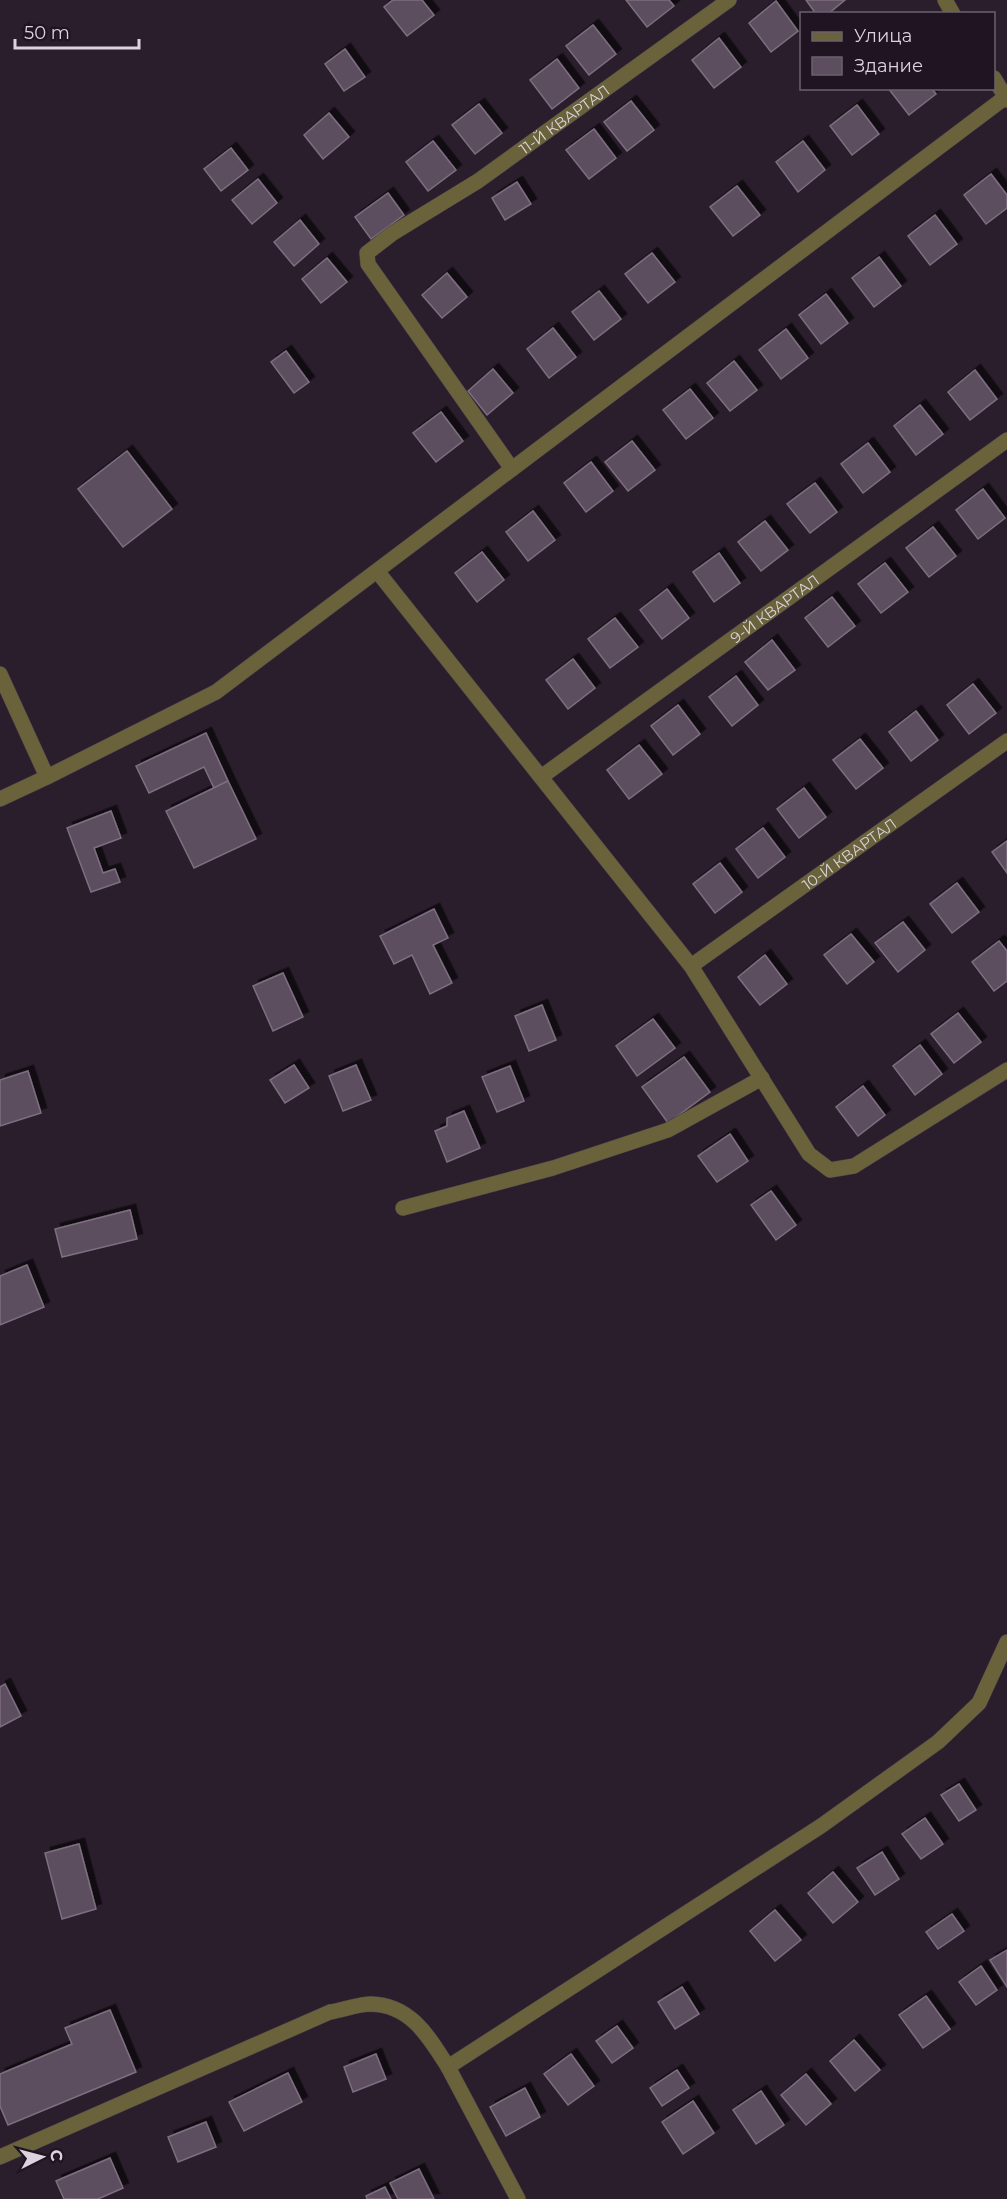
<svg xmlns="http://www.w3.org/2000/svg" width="1007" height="2199" font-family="Montserrat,sans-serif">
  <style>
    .building { fill: #5c4e5f; stroke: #7d6e80; stroke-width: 1.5; filter: url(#shadow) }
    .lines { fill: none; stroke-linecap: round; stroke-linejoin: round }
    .minor-casing { stroke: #463a48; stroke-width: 16 }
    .minor { stroke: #6a623b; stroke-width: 15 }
    .labels { text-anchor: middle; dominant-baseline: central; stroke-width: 4.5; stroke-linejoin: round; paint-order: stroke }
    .street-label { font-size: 15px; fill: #dcd3dd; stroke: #201422 }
  </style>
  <defs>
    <filter id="shadow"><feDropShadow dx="5.5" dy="-5.5" stdDeviation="0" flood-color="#0009"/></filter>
  </defs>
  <rect width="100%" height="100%" fill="#2a1d2c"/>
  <g class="building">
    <path d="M 393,0 L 422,0 L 434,15 L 407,36 L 384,7 Z"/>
    <path d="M 626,0 L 669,0 L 674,6 L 647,27 Z"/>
    <path d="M 806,0 L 845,0 L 828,14 L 816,14 Z"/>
    <path d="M 776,1 L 798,31 L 771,52 L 749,23 Z"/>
    <path d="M 593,25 L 616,54 L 589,75 L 566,46 Z"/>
    <path d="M 719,38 L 741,67 L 714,88 L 692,60 Z"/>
    <path d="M 345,49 L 365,77 L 344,91 L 325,64 Z"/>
    <path d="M 557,59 L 579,88 L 552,109 L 530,80 Z"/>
    <path d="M 888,88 L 931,88 L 936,94 L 909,115 Z"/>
    <path d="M 631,101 L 654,130 L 627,151 L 604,122 Z"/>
    <path d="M 479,104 L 502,133 L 475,154 L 452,125 Z"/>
    <path d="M 857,105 L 879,134 L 852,155 L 830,126 Z"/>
    <path d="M 329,113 L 349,137 L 323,159 L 304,135 Z"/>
    <path d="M 594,129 L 616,158 L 589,179 L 566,150 Z"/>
    <path d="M 433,141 L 456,170 L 428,191 L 406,162 Z"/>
    <path d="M 803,141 L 825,170 L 798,192 L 776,162 Z"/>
    <path d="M 231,148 L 248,170 L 221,191 L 204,169 Z"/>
    <path d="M 991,174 L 1007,195 L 1007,208 L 986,224 L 964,195 Z"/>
    <path d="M 258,179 L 277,203 L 252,224 L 232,200 Z"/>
    <path d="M 517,182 L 531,204 L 505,220 L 492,198 Z"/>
    <path d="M 737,186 L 760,215 L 733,236 L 710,207 Z"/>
    <path d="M 388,193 L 404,215 L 371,239 L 355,217 Z"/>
    <path d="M 935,215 L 957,244 L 930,265 L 908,236 Z"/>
    <path d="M 300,220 L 319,244 L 294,266 L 274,242 Z"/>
    <path d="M 652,253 L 675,282 L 648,303 L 625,274 Z"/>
    <path d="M 879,257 L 901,286 L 874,307 L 852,278 Z"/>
    <path d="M 327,258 L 347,282 L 321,303 L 302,279 Z"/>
    <path d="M 447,273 L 467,297 L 442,318 L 422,295 Z"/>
    <path d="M 599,291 L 621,319 L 594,340 L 572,312 Z"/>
    <path d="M 826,294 L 848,323 L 821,344 L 799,315 Z"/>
    <path d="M 553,328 L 576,357 L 549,378 L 527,349 Z"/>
    <path d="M 786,329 L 808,358 L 781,379 L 759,350 Z"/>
    <path d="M 286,351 L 309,382 L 294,393 L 271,362 Z"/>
    <path d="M 734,361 L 757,390 L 730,411 L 707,383 Z"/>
    <path d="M 493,369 L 513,393 L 487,415 L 468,391 Z"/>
    <path d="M 975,370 L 997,399 L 970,420 L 948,392 Z"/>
    <path d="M 690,389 L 713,418 L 686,439 L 663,410 Z"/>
    <path d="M 920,405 L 943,434 L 916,455 L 894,426 Z"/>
    <path d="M 441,412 L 463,441 L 436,462 L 413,433 Z"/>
    <path d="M 632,441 L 655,470 L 628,491 L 605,462 Z"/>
    <path d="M 868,443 L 890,472 L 863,493 L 841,464 Z"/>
    <path d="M 127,451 L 172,509 L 123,547 L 78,489 Z"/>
    <path d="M 591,462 L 613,491 L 586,512 L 564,483 Z"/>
    <path d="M 815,483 L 837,512 L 810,533 L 787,504 Z"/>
    <path d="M 983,489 L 1005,518 L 978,539 L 956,510 Z"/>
    <path d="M 533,511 L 555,540 L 528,561 L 506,532 Z"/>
    <path d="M 765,521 L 788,550 L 761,571 L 738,542 Z"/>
    <path d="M 933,527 L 956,556 L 929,577 L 906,548 Z"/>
    <path d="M 482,552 L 504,580 L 477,602 L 455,573 Z"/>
    <path d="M 719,553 L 740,583 L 714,602 L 693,572 Z"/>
    <path d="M 885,563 L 908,592 L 881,613 L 858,584 Z"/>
    <path d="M 667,589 L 689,618 L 662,639 L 640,610 Z"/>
    <path d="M 832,597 L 855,626 L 828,647 L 805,618 Z"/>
    <path d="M 615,618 L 638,647 L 610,668 L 588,639 Z"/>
    <path d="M 772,640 L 795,670 L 768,690 L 745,662 Z"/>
    <path d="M 573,659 L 595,688 L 568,709 L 546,680 Z"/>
    <path d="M 736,676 L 758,705 L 732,726 L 709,697 Z"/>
    <path d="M 973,684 L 996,713 L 969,734 L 947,705 Z"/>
    <path d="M 678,705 L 700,734 L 673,755 L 651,726 Z"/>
    <path d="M 916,711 L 938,740 L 911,761 L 889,732 Z"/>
    <path d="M 206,733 L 228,781 L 214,788 L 204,767 L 149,793 L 136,766 Z"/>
    <path d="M 860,739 L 883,768 L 856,789 L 833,760 Z"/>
    <path d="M 639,745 L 662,774 L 629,799 L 607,770 Z"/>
    <path d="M 228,781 L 256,839 L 194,868 L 166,811 Z"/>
    <path d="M 804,788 L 826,817 L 799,838 L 777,809 Z"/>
    <path d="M 111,811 L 121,838 L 94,848 L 103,873 L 115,869 L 120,882 L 91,892 L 67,828 Z"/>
    <path d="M 763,828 L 785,857 L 758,878 L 736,849 Z"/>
    <path d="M 1007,841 L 1007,873 L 992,852 Z"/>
    <path d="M 720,863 L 742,892 L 715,913 L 693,884 Z"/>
    <path d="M 957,883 L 979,912 L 952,933 L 930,904 Z"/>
    <path d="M 434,909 L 448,938 L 433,945 L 452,983 L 430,994 L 412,955 L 394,964 L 380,936 Z"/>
    <path d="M 903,922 L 925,950 L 898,972 L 875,943 Z"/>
    <path d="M 851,934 L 874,962 L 847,984 L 824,955 Z"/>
    <path d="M 999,941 L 1007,951 L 1007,981 L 994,991 L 972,962 Z"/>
    <path d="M 765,955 L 787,984 L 760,1005 L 738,977 Z"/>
    <path d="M 283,973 L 303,1017 L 273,1031 L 253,986 Z"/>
    <path d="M 542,1005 L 556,1040 L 529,1051 L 515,1016 Z"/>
    <path d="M 958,1013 L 981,1042 L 954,1063 L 931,1034 Z"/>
    <path d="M 653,1019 L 675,1048 L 637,1076 L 616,1046 Z"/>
    <path d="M 920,1045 L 942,1074 L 915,1095 L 893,1066 Z"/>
    <path d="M 684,1057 L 710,1092 L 668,1123 L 642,1087 Z"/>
    <path d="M 294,1065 L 309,1088 L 285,1103 L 270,1080 Z"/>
    <path d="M 356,1065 L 371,1100 L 343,1111 L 329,1076 Z"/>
    <path d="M 510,1066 L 524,1101 L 497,1112 L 482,1077 Z"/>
    <path d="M 28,1071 L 41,1113 L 0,1126 L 0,1080 Z"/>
    <path d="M 863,1086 L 885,1115 L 858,1136 L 836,1107 Z"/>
    <path d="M 464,1111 L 480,1148 L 447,1162 L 435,1131 L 447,1126 L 447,1118 Z"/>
    <path d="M 730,1134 L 748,1161 L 717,1182 L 698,1156 Z"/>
    <path d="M 771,1191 L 796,1225 L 776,1240 L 751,1205 Z"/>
    <path d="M 130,1210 L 137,1239 L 62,1257 L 55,1229 Z"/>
    <path d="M 27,1265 L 44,1307 L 0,1325 L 0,1276 Z"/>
    <path d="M 5,1684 L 21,1716 L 0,1727 L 0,1687 Z"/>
    <path d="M 959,1784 L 976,1810 L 959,1821 L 941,1795 Z"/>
    <path d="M 925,1818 L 943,1844 L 921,1859 L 902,1834 Z"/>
    <path d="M 79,1844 L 96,1909 L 62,1919 L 45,1853 Z"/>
    <path d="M 882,1852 L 899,1879 L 875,1895 L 857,1868 Z"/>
    <path d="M 833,1872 L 858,1902 L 833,1923 L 808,1893 Z"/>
    <path d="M 775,1910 L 801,1940 L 775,1961 L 750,1931 Z"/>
    <path d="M 952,1914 L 964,1931 L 938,1949 L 926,1932 Z"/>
    <path d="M 1007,1950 L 1007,1987 L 990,1960 Z"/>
    <path d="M 981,1966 L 997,1990 L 976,2005 L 959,1982 Z"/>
    <path d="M 682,1987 L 699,2014 L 675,2029 L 658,2002 Z"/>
    <path d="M 926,1996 L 950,2029 L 923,2048 L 899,2015 Z"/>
    <path d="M 110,2010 L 136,2072 L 8,2125 L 0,2106 L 0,2074 L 72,2044 L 65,2028 Z"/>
    <path d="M 617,2026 L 633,2048 L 612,2063 L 596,2041 Z"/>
    <path d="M 854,2040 L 880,2070 L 855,2091 L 830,2061 Z"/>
    <path d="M 376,2054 L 386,2079 L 353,2092 L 344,2067 Z"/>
    <path d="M 571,2054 L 594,2086 L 568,2105 L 544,2074 Z"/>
    <path d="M 677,2070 L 689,2088 L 662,2106 L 650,2088 Z"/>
    <path d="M 288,2073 L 302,2102 L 244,2131 L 229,2102 Z"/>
    <path d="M 806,2074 L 831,2104 L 806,2125 L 781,2095 Z"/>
    <path d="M 525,2088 L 540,2117 L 506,2136 L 490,2107 Z"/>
    <path d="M 761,2091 L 784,2125 L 756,2144 L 733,2110 Z"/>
    <path d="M 693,2101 L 714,2133 L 683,2154 L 662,2122 Z"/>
    <path d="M 206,2122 L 216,2147 L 178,2162 L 168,2137 Z"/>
    <path d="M 110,2158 L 123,2188 L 98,2199 L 64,2199 L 56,2181 Z"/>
    <path d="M 419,2169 L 434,2199 L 398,2199 L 390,2183 Z"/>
    <path d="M 385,2187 L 391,2199 L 367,2199 L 366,2196 Z"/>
  </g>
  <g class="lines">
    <g class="minor-casing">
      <g id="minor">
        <path d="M 945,0 L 953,14"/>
        <path d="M 994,78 L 1007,100"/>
        <path id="s1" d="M 512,469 L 368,264 L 367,253 L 393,233 L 478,181 L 729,0"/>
        <path d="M 377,571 L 691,966 L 809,1154 L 830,1170 L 854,1166 L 1007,1070"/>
        <path d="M 0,674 L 47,777"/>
        <path id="s2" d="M 541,777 L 1007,440"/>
        <path d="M 0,799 L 47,777 L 216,692 L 1007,96"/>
        <path id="s3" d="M 691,966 L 1007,741"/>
        <path d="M 403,1208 L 553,1168 L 668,1130 L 762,1078"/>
        <path d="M 0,2157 L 330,2012 C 343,2010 358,2004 371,2004 C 411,2005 429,2037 448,2067"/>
        <path d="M 518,2199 L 448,2067 L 821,1826 L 938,1742 L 979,1703 L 1007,1642"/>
      </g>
    </g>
    <use href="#minor" class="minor"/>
  </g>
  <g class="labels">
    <g class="street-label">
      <text stroke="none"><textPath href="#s1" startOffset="500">11-Й КВАРТАЛ</textPath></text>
      <text stroke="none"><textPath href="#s2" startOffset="288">9-Й КВАРТАЛ</textPath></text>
      <text stroke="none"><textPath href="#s3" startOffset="194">10-Й КВАРТАЛ</textPath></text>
    </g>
  </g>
  <rect x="800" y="12" width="195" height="78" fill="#201422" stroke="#6b606d" stroke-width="1.5"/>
  <rect x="812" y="32" width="30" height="9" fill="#6a623b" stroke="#6b606d" stroke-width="1.5"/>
  <text x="854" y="42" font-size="18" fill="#dcd3dd">Улица</text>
  <rect x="812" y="57" width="30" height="18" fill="#5c4e5f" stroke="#6b606d" stroke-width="1.5"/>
  <text x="854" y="72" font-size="18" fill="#dcd3dd">Здание</text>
  <g transform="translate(42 2157) rotate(84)" stroke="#201422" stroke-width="4.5" paint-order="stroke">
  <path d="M0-4.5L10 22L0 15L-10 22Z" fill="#dcd3dd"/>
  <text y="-9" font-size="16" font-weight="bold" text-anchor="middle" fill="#dcd3dd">С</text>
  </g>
  <path d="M15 39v9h124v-9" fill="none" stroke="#dcd3dd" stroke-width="3"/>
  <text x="24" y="39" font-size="18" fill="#dcd3dd" stroke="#201422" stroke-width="4.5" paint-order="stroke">50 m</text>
</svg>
